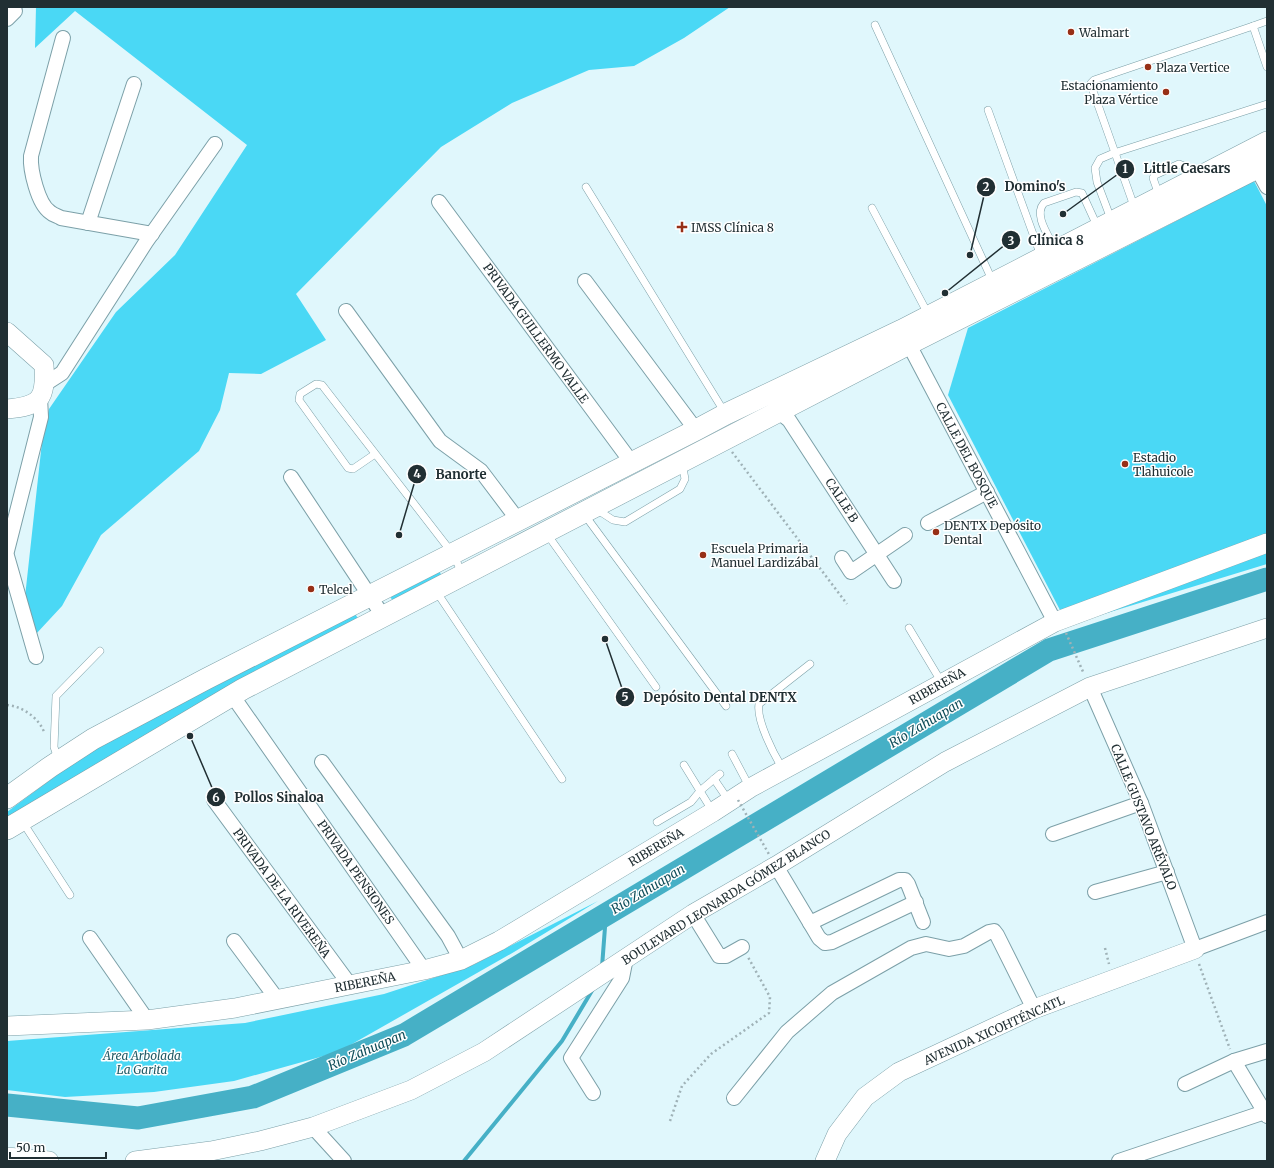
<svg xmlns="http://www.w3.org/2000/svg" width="1274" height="1168" font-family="Merriweather,serif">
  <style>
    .green { fill: #4ad8f5 }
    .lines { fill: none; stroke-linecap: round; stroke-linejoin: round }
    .stream { stroke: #46b0c6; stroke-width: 4 }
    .river { stroke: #46b0c6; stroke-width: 23 }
    .lane-casing { stroke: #7ca0a8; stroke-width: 8 }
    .street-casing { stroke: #7ca0a8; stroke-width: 16 }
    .secondary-casing { stroke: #7ca0a8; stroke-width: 20 }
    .primary-casing { stroke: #7ca0a8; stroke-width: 22 }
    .path { stroke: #9fb2b7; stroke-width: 2.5; stroke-dasharray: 2 3; stroke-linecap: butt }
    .lane { stroke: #fff; stroke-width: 7 }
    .street { stroke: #fff; stroke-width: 14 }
    .secondary { stroke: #fff; stroke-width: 19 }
    .primary { stroke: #fff; stroke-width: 21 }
    .path-bridge { stroke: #9fb2b7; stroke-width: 2.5; stroke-dasharray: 2 3; stroke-linecap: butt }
    .poi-dot { fill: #972f16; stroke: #fff; stroke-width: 1.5 }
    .labels { text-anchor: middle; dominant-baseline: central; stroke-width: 3; stroke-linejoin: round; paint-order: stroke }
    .poi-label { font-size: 12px; fill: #212f33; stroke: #fff; text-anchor: start }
    .street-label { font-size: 12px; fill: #212f33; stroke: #fff }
    .park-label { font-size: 12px; font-style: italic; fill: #205a66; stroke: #fff }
    .water-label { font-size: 13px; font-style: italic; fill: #114f5b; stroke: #fff }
    .leader { fill: none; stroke: #212f33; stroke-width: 1.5 }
    .callout-dot { fill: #212f33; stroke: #fff; stroke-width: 1.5 }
    .mark-label { font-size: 12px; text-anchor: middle; font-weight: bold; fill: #fff }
    .callout-label { font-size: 13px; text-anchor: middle; font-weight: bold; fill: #212f33; stroke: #fff; stroke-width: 3; stroke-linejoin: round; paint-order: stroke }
  </style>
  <rect width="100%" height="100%" fill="#e0f7fc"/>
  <g class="green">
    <path d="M 36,7 L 730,7 L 684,38 L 634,66 L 589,70 L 512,103 L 441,147 L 296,294 L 326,340 L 261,374 L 229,373 L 220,410 L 199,451 L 101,535 L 62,606 L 36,634 L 25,597 L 42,442 L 49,409 L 116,312 L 175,255 L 247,145 L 75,11 L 35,48 Z"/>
    <path d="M 1254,181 L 1267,206 L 1267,534 L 1061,612 L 948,395 L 968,328 Z"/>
    <path d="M 1267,549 L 1267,564 L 1071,624 Z"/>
    <path d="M 438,566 L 442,578 L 394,605 L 389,593 Z"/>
    <path d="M 353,610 L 360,622 L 7,823 L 7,812 L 89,751 Z"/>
    <path d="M 598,901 L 514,952 L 338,1052 L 234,1081 L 154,1092 L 65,1097 L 7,1090 L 7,1041 L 245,1023 L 384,994 L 473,965 Z"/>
  </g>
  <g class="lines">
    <g class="stream">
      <path d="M 602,967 L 606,914"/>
      <path d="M 464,1161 L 562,1041 L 593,989"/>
    </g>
    <path class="river" d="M 7,1105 L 138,1118 L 253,1097 L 404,1035 L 1049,650 L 1267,579"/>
    <g class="lane-casing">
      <g id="lane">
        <path d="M 875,25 L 993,282"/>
        <path d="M 1253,26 L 1267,21"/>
        <path d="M 988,110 L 1041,256"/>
        <path d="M 586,187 L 725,413"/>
        <path d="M 1159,195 L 1153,178 L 1155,175 L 1179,164 L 1184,166 L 1192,178"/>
        <path d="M 872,208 L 928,314"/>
        <path d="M 1135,209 L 1092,88 L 1091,83 L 1094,80 L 1253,26 L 1267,67"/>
        <path d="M 1111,219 L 1097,182 L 1095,168 L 1100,159 L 1114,153 L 1267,104"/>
        <path d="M 1055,249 C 1049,236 1033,215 1044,203 L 1076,192 L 1082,193 L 1098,228"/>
        <path d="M 375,454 L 353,469 L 348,468 L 299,400 L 300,394 L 316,384 L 322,385 L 453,554 L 462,573"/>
        <path d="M 596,509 L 613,520 L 625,522 L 680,489 L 685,479 L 682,463"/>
        <path d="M 584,514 L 726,706"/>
        <path d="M 547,534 L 656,687"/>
        <path d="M 436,591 L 562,779"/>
        <path d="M 909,628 L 942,683"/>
        <path d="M 732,754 L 750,788"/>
        <path d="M 58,759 L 54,747 L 56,696 L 100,651"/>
        <path d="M 684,765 L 713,812"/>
        <path d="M 783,769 C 774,755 756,720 759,704 L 810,664"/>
        <path d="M 714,779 L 729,801"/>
        <path d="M 22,821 L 70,895"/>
        <path d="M 657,822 L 691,802 L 700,791 L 720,774"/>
      </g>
    </g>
    <g class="street-casing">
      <g id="street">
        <path d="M 7,19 L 15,11 L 10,7"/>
        <path d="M 63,38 L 31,156 C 30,170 38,204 50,212 C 53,215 58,216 61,218 L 152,234"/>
        <path d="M 1253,161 L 1267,187"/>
        <path d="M 439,202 L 632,463"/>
        <path d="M 88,223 L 134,84"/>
        <path d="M 585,281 L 696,430"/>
        <path d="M 346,311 L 440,441 L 481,471 L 518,520"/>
        <path d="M 905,337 L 1055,622"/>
        <path d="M 45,384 L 62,373 L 146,242 L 215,144"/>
        <path d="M 774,408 L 789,420 L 894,581"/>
        <path d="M 291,477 L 383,616"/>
        <path d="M 928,523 L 987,492"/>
        <path d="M 7,551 L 41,417 L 40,398"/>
        <path d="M 7,556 L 36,657"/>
        <path d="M 842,558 L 851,572 L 905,535"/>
        <path d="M 1090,687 L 1141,803 L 1195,949 L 1267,922"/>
        <path d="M 232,695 L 424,970"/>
        <path d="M 322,762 L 448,936 L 461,960"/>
        <path d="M 214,800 L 350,985"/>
        <path d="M 1053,834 L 1141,803"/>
        <path d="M 776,866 L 819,938 L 825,943 L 832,942 L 916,902"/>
        <path d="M 1095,892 L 1167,872"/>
        <path d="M 693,914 L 719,956 L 726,956 L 742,947"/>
        <path d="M 810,923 L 899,880 L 905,880 L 908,884 L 923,922"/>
        <path d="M 90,938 L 147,1020"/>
        <path d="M 234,941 L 277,999"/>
        <path d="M 1234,1061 L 1267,1116"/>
        <path d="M 1185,1084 L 1234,1061 L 1267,1051"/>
        <path d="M 593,1093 L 571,1058 L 622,978 L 626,958"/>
        <path d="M 734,1098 L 787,1032 L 832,993 L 911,948 L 926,944 L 949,949 L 964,946 L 989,932 L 994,931 L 997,935 L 1034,1009"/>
        <path d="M 313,1127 L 344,1161"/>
        <path d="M 1119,1161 L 1265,1112"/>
      </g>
    </g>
    <g class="secondary-casing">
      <g id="secondary">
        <path d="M 7,332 L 44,365 C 46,399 41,406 7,409"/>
        <path d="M 7,1026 L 147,1020 L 235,1008 L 424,970 L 461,960 L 499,941 L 713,812 L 750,788 L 1055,622 L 1267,543"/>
        <path d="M 7,1157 L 49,1161"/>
        <path d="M 135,1161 L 211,1151 L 260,1141 L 313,1127 L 411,1090 L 484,1052 L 693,914 L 776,866 L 945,762 L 1090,687 L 1267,628"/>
        <path d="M 825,1161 L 837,1134 L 865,1097 L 899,1072 L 1034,1009 L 1195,949"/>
      </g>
    </g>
    <g class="primary-casing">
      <g id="primary">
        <path d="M 7,798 L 50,767 L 93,739 L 206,679 L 696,430 L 726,414 L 902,330 L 1267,142"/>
        <path d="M 7,829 L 243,689 L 909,344 L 1267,163"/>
      </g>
    </g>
    <g class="path">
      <path d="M 732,452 L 847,604"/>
      <path d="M 1066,633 L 1084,674"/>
      <path d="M 7,705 C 22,706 39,718 44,732"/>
      <path d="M 1105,948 L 1109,964"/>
      <path d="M 1199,964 L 1230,1049"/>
      <path d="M 670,1121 L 682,1086 L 711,1054 L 769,1013 L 770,997 L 748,957"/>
    </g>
    <use href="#lane" class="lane"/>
    <use href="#street" class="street"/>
    <use href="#secondary" class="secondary"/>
    <use href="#primary" class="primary"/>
    <path class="path-bridge" d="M 738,800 L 770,856"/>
  </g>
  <g class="poi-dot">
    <circle cx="1071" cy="32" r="4"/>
    <circle cx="1148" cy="67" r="4"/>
    <circle cx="1166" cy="92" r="4"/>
    <path d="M680 221h4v4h4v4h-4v4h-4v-4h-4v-4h4z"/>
    <circle cx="1125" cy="464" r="4"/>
    <circle cx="936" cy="532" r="4"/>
    <circle cx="703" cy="555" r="4"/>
    <circle cx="311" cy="589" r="4"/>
  </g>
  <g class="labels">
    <g class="poi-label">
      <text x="1079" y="32">Walmart</text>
      <text x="1156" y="67">Plaza Vertice</text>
      <text x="1158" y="85" text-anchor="end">Estacionamiento<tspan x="1158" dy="14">Plaza Vértice</tspan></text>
      <text x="691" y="227">IMSS Clínica 8</text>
      <text x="1133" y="457">Estadio<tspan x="1133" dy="14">Tlahuicole</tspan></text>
      <text x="944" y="525">DENTX Depósito<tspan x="944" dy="14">Dental</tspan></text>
      <text x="711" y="548">Escuela Primaria<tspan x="711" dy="14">Manuel Lardizábal</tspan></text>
      <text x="319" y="589">Telcel</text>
    </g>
    <g class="street-label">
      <text transform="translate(536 333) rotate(54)">PRIVADA GUILLERMO VALLE</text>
      <text transform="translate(967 455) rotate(62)">CALLE DEL BOSQUE</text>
      <text transform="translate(842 500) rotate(57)">CALLE B</text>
      <text transform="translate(937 686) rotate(-29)">RIBEREÑA</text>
      <text transform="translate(1144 817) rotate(68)">CALLE GUSTAVO ARÉVALO</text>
      <text transform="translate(656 847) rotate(-31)">RIBEREÑA</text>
      <text transform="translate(356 872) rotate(55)">PRIVADA PENSIONES</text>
      <text transform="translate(282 893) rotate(54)">PRIVADA DE LA RIVEREÑA</text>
      <text transform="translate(726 897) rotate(-32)">BOULEVARD LEONARDA GÓMEZ BLANCO</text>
      <text transform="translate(365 982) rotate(-11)">RIBEREÑA</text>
      <text transform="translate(994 1030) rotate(-24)">AVENIDA XICOHTÉNCATL</text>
    </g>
    <g class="park-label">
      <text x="142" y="1055">Área Arbolada<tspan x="142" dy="14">La Garita</tspan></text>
    </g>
    <g class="water-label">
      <text transform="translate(926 723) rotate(-31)">Río Zahuapan</text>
      <text transform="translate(648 889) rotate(-31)">Río Zahuapan</text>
      <text transform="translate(367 1050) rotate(-23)">Río Zahuapan</text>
    </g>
  </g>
  <path class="leader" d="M1063 214L1125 169M970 255L986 187M945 293L1011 240M399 535L417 474M605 639L625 697M190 736L216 797"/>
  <g class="callout-dot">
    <circle cx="1063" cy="214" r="4"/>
    <circle cx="970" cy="255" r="4"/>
    <circle cx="945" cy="293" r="4"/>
    <circle cx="399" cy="535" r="4"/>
    <circle cx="605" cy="639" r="4"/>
    <circle cx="190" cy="736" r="4"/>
    <circle cx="1125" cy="169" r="10"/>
    <circle cx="986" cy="187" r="10"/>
    <circle cx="1011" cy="240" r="10"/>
    <circle cx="417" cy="474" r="10"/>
    <circle cx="625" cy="697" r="10"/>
    <circle cx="216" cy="797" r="10"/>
  </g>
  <g class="mark-label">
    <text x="1125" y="173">1</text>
    <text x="986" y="191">2</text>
    <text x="1011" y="245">3</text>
    <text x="417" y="478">4</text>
    <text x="625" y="701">5</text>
    <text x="216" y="802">6</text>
  </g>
  <g class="callout-label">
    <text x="1187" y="173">Little Caesars</text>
    <text x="1035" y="191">Domino's</text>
    <text x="1056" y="245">Clínica 8</text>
    <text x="461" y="479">Banorte</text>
    <text x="720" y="702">Depósito Dental DENTX</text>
    <text x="279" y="802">Pollos Sinaloa</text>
  </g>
  <rect width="1274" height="1168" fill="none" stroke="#212f33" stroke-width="16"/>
  <path d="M10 1152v6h96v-6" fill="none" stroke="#212f33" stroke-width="2"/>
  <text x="16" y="1152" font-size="12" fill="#212f33" stroke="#ffffff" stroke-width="3" paint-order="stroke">50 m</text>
</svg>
